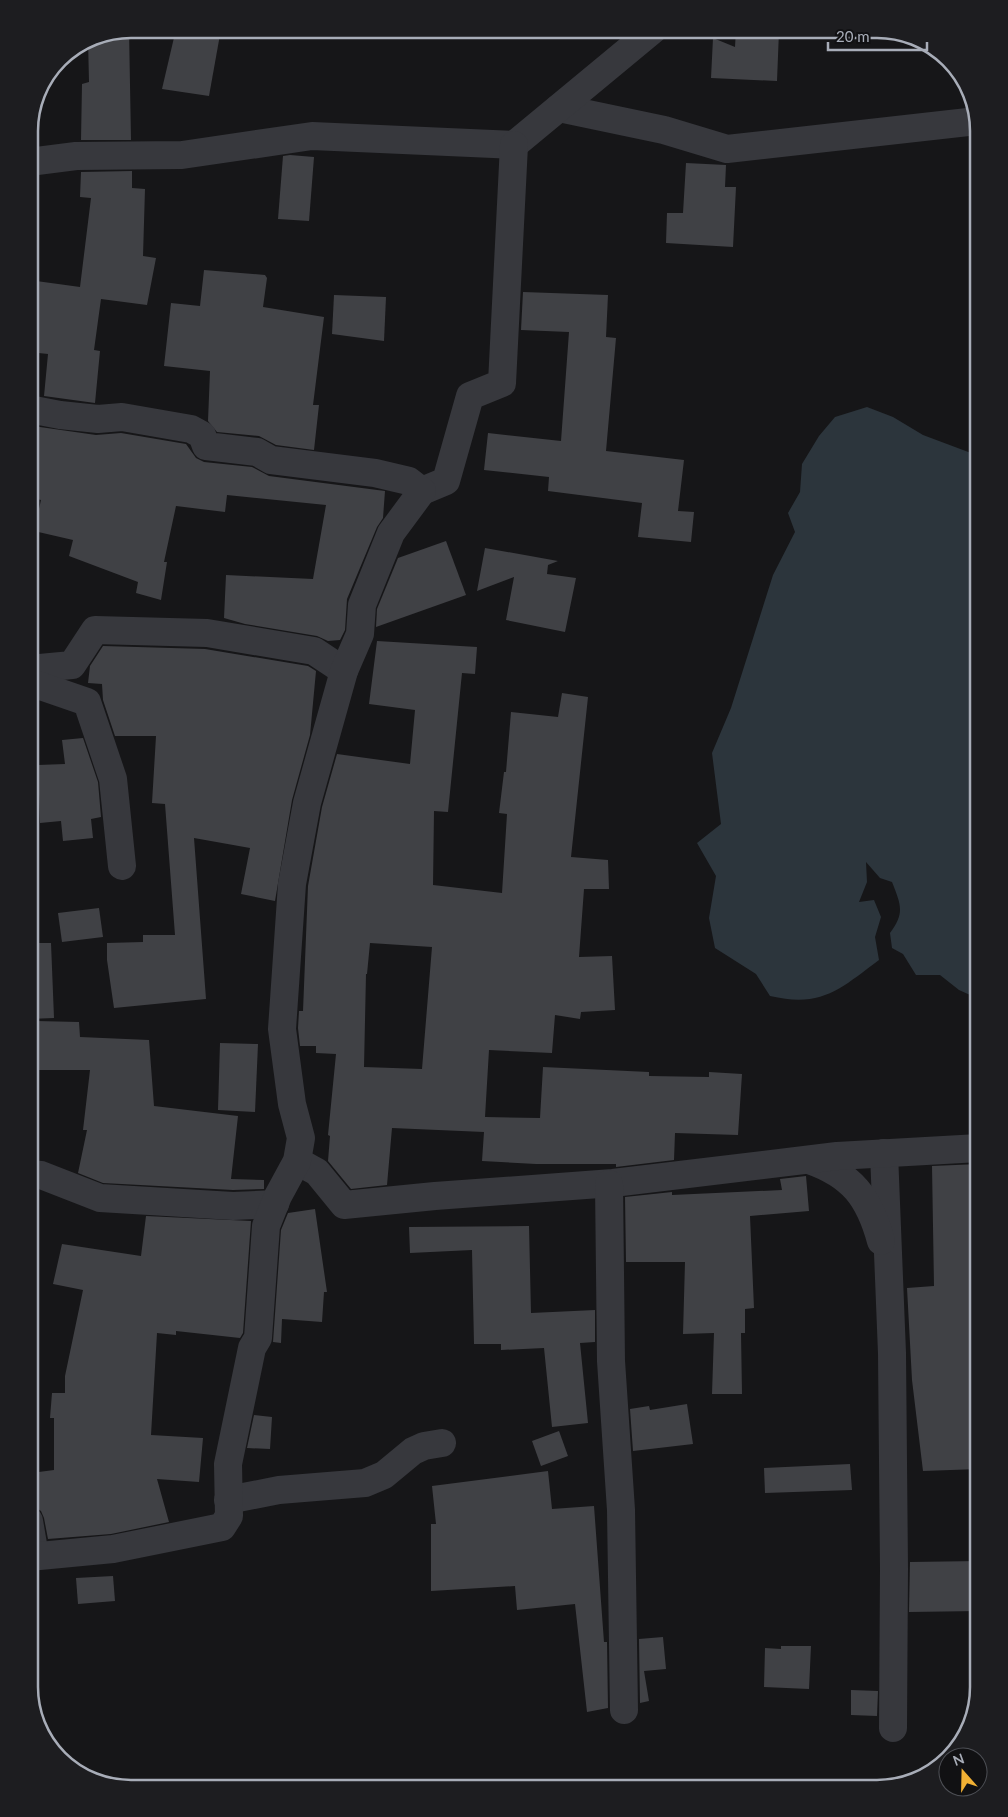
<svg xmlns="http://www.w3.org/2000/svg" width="1008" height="1817" font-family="Lato,sans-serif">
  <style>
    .water { fill: #2c353c }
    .building { fill: #404145; fill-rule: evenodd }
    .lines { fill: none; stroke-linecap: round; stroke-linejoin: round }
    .street { stroke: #37383d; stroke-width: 28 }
    .rim { fill: none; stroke: #a8adb8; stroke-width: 2.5 }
  </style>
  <rect width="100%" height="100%" fill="#161618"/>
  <path class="water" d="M 867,407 L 893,417 L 923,435 L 979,456 L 979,999 L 959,990 L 940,975 L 916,975 L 903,954 L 892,948 L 890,933 C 905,913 901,905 892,882 L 880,878 L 866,862 L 867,882 L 859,902 L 874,900 L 881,917 L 875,937 L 879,960 C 840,989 822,1008 770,996 L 756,974 L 715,948 L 709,918 L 716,876 L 697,843 L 721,824 L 712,753 L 731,708 L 773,575 L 795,532 L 788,513 L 800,492 L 802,464 L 819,436 L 835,417 Z"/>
  <g class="building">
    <path d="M 129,29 L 131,140 L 81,140 L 82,84 L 89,82 L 88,39 Z"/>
    <path d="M 176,29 L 221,29 L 209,96 L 162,89 Z"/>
    <path d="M 736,29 L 779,31 L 777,81 L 711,78 L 713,38 L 735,47 Z"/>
    <path d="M 290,155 L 314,157 L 309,221 L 278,219 L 283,156 Z"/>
    <path d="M 686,163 L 726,165 L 725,187 L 736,187 L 733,247 L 666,243 L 667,213 L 683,213 Z"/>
    <path d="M 132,171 L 132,188 L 145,189 L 143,256 L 156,258 L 147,305 L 101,299 L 94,350 L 100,351 L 95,403 L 44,396 L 48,354 L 29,352 L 29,280 L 80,287 L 91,198 L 80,197 L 81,172 Z"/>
    <path d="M 204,270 L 265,275 L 267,278 L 263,307 L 324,317 L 313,405 L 319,405 L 314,450 L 276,445 L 259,436 L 217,432 L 208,421 L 210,371 L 164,366 L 171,303 L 200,306 Z"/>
    <path d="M 523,292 L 608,295 L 606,337 L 616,338 L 606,451 L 684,460 L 678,511 L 694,512 L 691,542 L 638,537 L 642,503 L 548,491 L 549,477 L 484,470 L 488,433 L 561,441 L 569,332 L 521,330 Z"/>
    <path d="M 334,295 L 386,297 L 384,341 L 332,334 Z"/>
    <path d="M 33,426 L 96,435 L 121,433 L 186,444 L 196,458 L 204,462 L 252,467 L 269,476 L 385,491 L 383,518 L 377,527 L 347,599 L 345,630 L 340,640 L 328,641 L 317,636 L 245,624 L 224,618 L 226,575 L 313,579 L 326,505 L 227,495 L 225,512 L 176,506 L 164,562 L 167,562 L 161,600 L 136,593 L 138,582 L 69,556 L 73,540 L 34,531 L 41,500 L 29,497 L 37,451 L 29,450 Z"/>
    <path d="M 446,541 L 466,595 L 376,627 L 377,609 L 398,558 Z"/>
    <path d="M 485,548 L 558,561 L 548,565 L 547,574 L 576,578 L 565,632 L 506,620 L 514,577 L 477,591 Z"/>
    <path d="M 377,641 L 477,647 L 475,674 L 462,673 L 448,812 L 434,811 L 433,885 L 502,893 L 507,814 L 499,813 L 504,772 L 506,772 L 511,712 L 558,717 L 562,693 L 588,697 L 571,857 L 608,860 L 609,889 L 584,889 L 579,957 L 612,956 L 615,1010 L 581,1012 L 580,1019 L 555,1015 L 552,1053 L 489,1050 L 485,1117 L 540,1118 L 543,1067 L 649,1072 L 649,1076 L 709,1077 L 709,1072 L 742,1074 L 738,1135 L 675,1133 L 674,1160 L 616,1167 L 616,1164 L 536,1164 L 482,1161 L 484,1132 L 392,1128 L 387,1185 L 351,1189 L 328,1161 L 330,1136 L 328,1135 L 336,1054 L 316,1053 L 316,1046 L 300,1046 L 298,1028 L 299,1011 L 303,1011 L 308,886 L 322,807 L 337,754 L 410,764 L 415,710 L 369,704 ZM 370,943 L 432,947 L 422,1069 L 364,1067 L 366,974 L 367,974 Z"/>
    <path d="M 103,646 L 205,649 L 308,666 L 316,671 L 310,735 L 292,800 L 275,901 L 241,894 L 250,848 L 194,838 L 206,999 L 114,1008 L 107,960 L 107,943 L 143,942 L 143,935 L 175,935 L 165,804 L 152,803 L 156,736 L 115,736 L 103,700 L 102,684 L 88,683 L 90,666 Z"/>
    <path d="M 83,738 L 98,782 L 101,817 L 91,819 L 93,838 L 63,841 L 61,821 L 40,823 L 38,765 L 65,764 L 62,740 Z"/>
    <path d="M 99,908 L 103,937 L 62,942 L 58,913 Z"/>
    <path d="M 29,943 L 51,943 L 54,1018 L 29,1019 Z"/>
    <path d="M 36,1021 L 79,1022 L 80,1037 L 149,1040 L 154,1106 L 238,1116 L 231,1179 L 264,1180 L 264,1189 L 233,1190 L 103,1183 L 78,1173 L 87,1130 L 83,1130 L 90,1070 L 36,1070 Z"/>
    <path d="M 220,1043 L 258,1044 L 255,1112 L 218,1110 Z"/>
    <path d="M 979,1164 L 979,1469 L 923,1471 L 912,1380 L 907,1288 L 934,1286 L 932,1166 Z"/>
    <path d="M 806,1176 L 809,1211 L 750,1216 L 754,1308 L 745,1309 L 745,1333 L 741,1333 L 742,1394 L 712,1394 L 714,1333 L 683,1334 L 685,1262 L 626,1262 L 625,1197 L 672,1192 L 672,1195 L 782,1190 L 780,1179 Z"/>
    <path d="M 315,1209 L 327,1292 L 324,1292 L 322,1322 L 282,1319 L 281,1343 L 273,1342 L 281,1230 L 288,1213 Z"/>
    <path d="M 146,1216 L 251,1221 L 243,1333 L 240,1338 L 176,1331 L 176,1335 L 157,1333 L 151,1435 L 203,1438 L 199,1482 L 157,1479 L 169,1522 L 111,1534 L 48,1539 L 44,1518 L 41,1511 L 35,1507 L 31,1473 L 54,1470 L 54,1418 L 50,1418 L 52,1393 L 65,1393 L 65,1376 L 83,1290 L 53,1284 L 62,1244 L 141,1256 Z"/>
    <path d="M 529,1226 L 531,1313 L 595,1310 L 595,1342 L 580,1343 L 588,1423 L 552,1427 L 544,1348 L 501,1350 L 501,1344 L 474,1344 L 472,1250 L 410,1253 L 409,1227 Z"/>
    <path d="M 687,1404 L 693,1444 L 633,1451 L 630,1409 L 649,1406 L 650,1410 Z"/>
    <path d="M 254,1415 L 272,1417 L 270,1449 L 247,1448 Z"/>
    <path d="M 559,1431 L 568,1456 L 541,1466 L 532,1441 Z"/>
    <path d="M 850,1464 L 852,1490 L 765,1493 L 764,1468 Z"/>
    <path d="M 548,1471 L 552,1509 L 594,1506 L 604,1642 L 607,1642 L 608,1708 L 587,1712 L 575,1604 L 517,1610 L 515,1586 L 431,1591 L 431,1524 L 436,1524 L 432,1486 Z"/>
    <path d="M 979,1561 L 979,1611 L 909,1612 L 910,1562 Z"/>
    <path d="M 113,1576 L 115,1601 L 78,1604 L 76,1578 Z"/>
    <path d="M 663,1637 L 666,1669 L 644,1671 L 649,1701 L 640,1703 L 639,1639 Z"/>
    <path d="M 781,1646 L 811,1646 L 809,1689 L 764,1687 L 765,1648 L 781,1649 Z"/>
    <path d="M 851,1690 L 878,1691 L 877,1716 L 851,1715 Z"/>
  </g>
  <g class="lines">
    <g class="street">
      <path d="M 559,108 L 664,130 L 727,149 L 977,121"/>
      <path d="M 29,162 L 76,156 L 182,155 L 312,136 L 514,145 L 654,29"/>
      <path d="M 422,491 L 446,481 L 470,396 L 502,383 L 514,145"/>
      <path d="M 29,669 L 72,665 L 95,630 L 207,633 L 314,651 L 344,671"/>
      <path d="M 29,682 L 87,702 L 113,779 L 122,866"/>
      <path d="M 884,1153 L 892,1353 L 894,1569 L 893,1728"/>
      <path d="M 809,1160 C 852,1175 869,1197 881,1241"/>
      <path d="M 297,1161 L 317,1172 L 344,1205 L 435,1196 L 613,1183 L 837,1156 L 979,1148"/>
      <path d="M 29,1174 L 41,1175 L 100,1198 L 233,1206 L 275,1204"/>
      <path d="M 609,1184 L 611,1361 L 621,1510 L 624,1710"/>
      <path d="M 228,1500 L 279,1490 L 365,1483 L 384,1475 L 413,1451 L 424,1446 L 442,1443"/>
      <path d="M 29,1521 L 35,1556"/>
      <path d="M 29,1557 L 113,1549 L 222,1527 L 229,1516 L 228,1464 L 252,1348 L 258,1338 L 266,1226 L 278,1196 L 297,1161 L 301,1138 L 292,1104 L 282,1029 L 292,884 L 307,803 L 344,671 L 360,634 L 362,605 L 391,533 L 422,491 L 409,481 L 375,473 L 271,460 L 257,452 L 206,446 L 202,435 L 191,429 L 122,417 L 98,419 L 60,415 L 29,409"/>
    </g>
  </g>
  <path d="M0 0H1008V1817H0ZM131 38H877A93 93 0 0 1 970 131V1687A93 93 0 0 1 877 1780H131A93 93 0 0 1 38 1687V131A93 93 0 0 1 131 38Z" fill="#1d1d20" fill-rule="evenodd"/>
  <path class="rim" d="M131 38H877A93 93 0 0 1 970 131V1687A93 93 0 0 1 877 1780H131A93 93 0 0 1 38 1687V131A93 93 0 0 1 131 38Z"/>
  <g transform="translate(963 1772) rotate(340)"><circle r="24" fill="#111113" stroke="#4d4f55"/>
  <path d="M0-4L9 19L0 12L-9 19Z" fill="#f2b134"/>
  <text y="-8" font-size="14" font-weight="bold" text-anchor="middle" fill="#a8adb8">N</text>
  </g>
  <path d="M828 42v8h99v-8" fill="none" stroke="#a8adb8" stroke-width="2.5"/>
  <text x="836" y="42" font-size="15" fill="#a8adb8" stroke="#111113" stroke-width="4" paint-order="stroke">20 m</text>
</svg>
